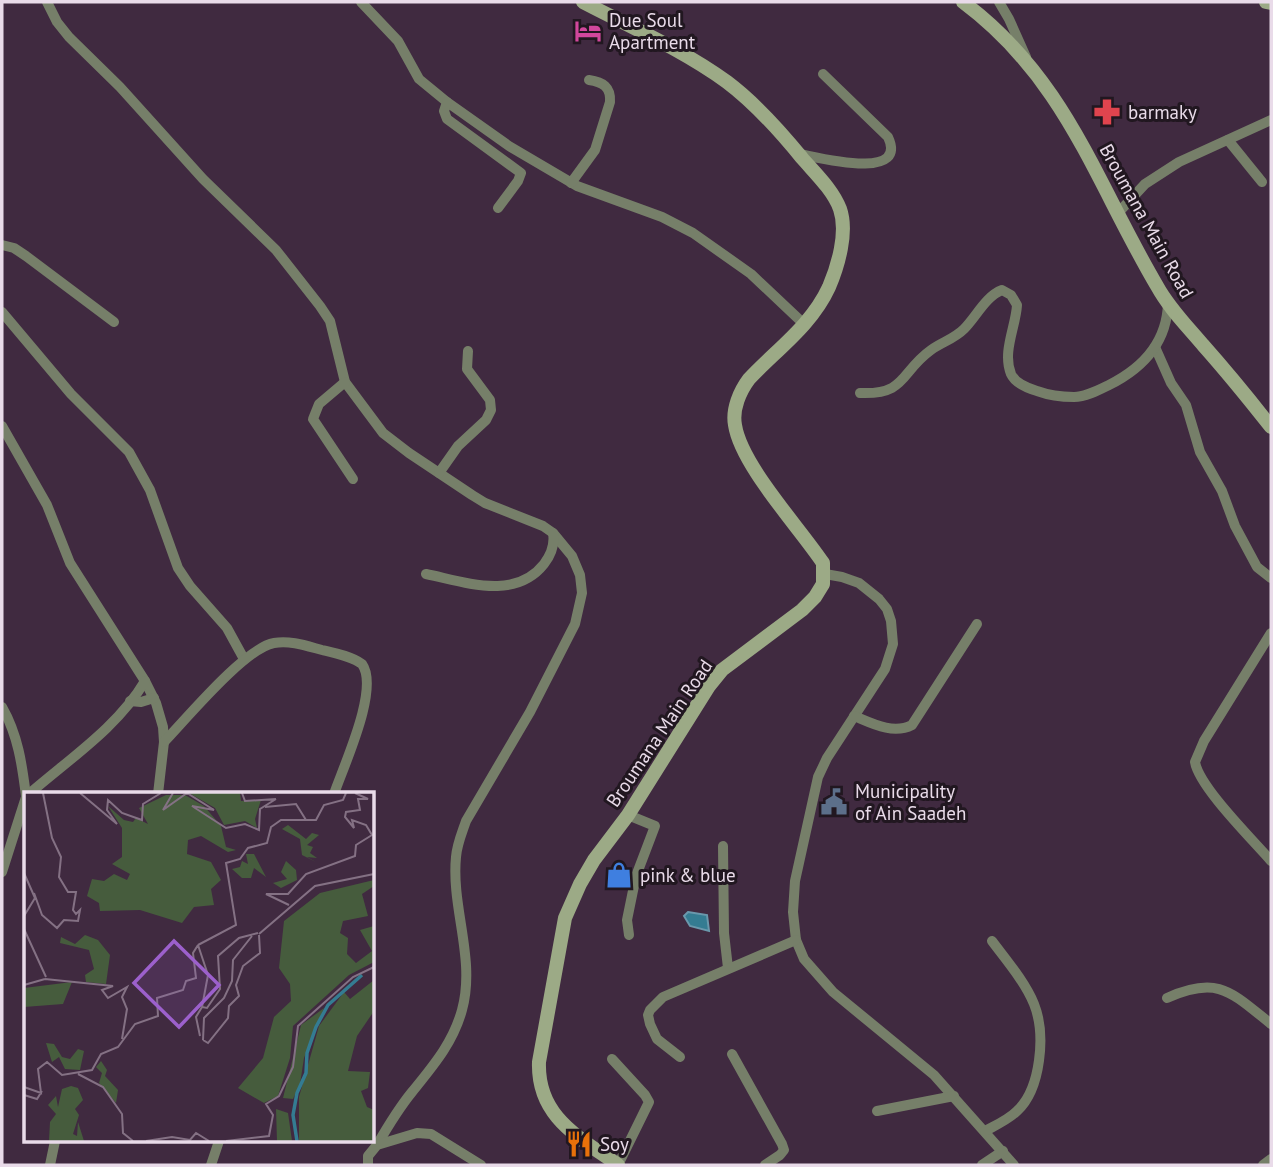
<svg xmlns="http://www.w3.org/2000/svg" width="1273" height="1167" font-family="'PT Sans',sans-serif">
  <style>
    .water { fill: #347c92; stroke: #6a98ac; stroke-width: 2 }
    .lines { fill: none; stroke-linecap: round; stroke-linejoin: round }
    .street { stroke: #767f69; stroke-width: 10 }
    .secondary { stroke: #9caa86; stroke-width: 14 }
    .labels { text-anchor: middle; dominant-baseline: central; stroke-width: 6; stroke-linejoin: round; paint-order: stroke }
    .poi-label { font-size: 19px; fill: #e9dbe9; stroke: #211720; text-anchor: start }
    .street-label { font-size: 19px; fill: #e9dbe9; stroke: #211720 }
    .inset-river { fill: none; stroke: #347c92; stroke-width: 3.5 }
    .inset-road { fill: none; stroke: #847184; stroke-width: 2 }
    .view { fill: #9c60cc; fill-opacity: 0.15; stroke: #9c60cc; stroke-width: 3.5 }
    .inset-edge { fill: none; stroke: #e9dbe9; stroke-width: 3.5 }
  </style>
  <rect width="100%" height="100%" fill="#402a40"/>
  <path class="water" d="M 688,912 L 707,915 L 709,931 L 690,926 L 684,916 Z"/>
  <g class="lines">
    <g class="street">
      <path d="M 47,2 L 57,22 L 69,37 L 120,87 L 203,179 L 276,250 L 320,306 L 330,321 L 345,382 L 383,433 L 409,453 L 472,495 L 485,503 L 543,526 L 553,533 L 572,556 L 580,575 L 582,593 L 575,624 L 530,712 L 466,821 C 462,833 457,844 456,857 C 451,908 476,959 462,1010 C 453,1043 433,1066 412,1092 C 399,1108 388,1126 377,1145"/>
      <path d="M 361,2 L 398,41 L 419,79 L 447,102 L 509,146 L 577,186 L 662,217 L 693,233 L 751,274 L 805,325"/>
      <path d="M 999,2 L 1009,19 L 1026,57"/>
      <path d="M 447,102 L 444,111 L 447,119 L 521,173 L 518,181 L 498,208"/>
      <path d="M 1228,140 L 1262,182"/>
      <path d="M 799,154 C 816,157 909,182 888,137 L 823,74"/>
      <path d="M 571,183 L 595,150 L 610,102 C 611,87 603,82 589,80"/>
      <path d="M 1118,213 L 1145,184 L 1179,162 L 1271,120"/>
      <path d="M 2,245 L 14,248 L 26,256 L 114,322"/>
      <path d="M 2,312 L 71,394 L 129,452 L 150,490 L 178,568 L 190,586 L 227,628 L 244,659"/>
      <path d="M 1155,347 L 1171,383 L 1186,405 L 1200,452 L 1222,491 L 1235,526 L 1257,567 L 1271,578"/>
      <path d="M 345,382 L 319,404 L 313,419 L 353,479"/>
      <path d="M 860,393 C 907,395 900,372 931,350 C 942,342 954,339 964,329 C 976,317 986,296 1002,290 L 1011,295 L 1017,305 C 1016,326 1002,352 1011,374 C 1015,383 1027,388 1037,391 C 1048,395 1062,397 1074,397 C 1086,397 1099,390 1109,385 C 1143,368 1167,342 1168,303"/>
      <path d="M 2,426 L 47,505 L 70,563 L 145,681 L 156,703 L 163,727 L 164,742 L 158,794"/>
      <path d="M 439,473 L 458,446 L 486,420 L 491,410 L 490,400 L 467,369 L 468,351"/>
      <path d="M 426,574 C 465,582 515,601 544,564 C 551,555 555,545 553,533"/>
      <path d="M 825,574 L 842,577 L 859,583 L 879,599 L 887,609 L 891,621 L 893,644 L 885,669 L 827,758 L 818,777 L 795,881 L 793,912 L 796,940 L 804,959 L 833,992 L 934,1075 L 1014,1165"/>
      <path d="M 1271,633 L 1204,741 L 1195,762 C 1199,787 1253,840 1271,861"/>
      <path d="M 130,701 L 141,702 L 154,698"/>
      <path d="M 2,707 C 18,735 22,764 26,796"/>
      <path d="M 854,716 C 871,723 893,735 912,725 L 977,624"/>
      <path d="M 164,742 C 187,718 245,648 274,643 C 290,640 307,646 322,650 C 335,653 351,656 362,664 C 380,689 343,767 334,794"/>
      <path d="M 29,794 C 69,759 118,727 145,681"/>
      <path d="M 628,815 L 655,826 L 636,876 L 627,920 L 629,935"/>
      <path d="M 723,846 L 724,933 L 728,968"/>
      <path d="M 2,872 L 26,797"/>
      <path d="M 1167,998 C 1218,975 1231,992 1271,1024"/>
      <path d="M 732,1054 L 782,1144 L 784,1150 L 780,1155 L 765,1165"/>
      <path d="M 680,1057 L 657,1039 L 650,1024 L 648,1015 L 650,1010 L 663,997 L 796,940"/>
      <path d="M 612,1059 L 645,1095 L 649,1102 L 618,1165"/>
      <path d="M 877,1111 L 954,1096"/>
      <path d="M 985,1131 C 996,1125 1008,1120 1017,1111 C 1041,1089 1046,1034 1034,1004 C 1025,982 1007,961 992,941"/>
      <path d="M 50,1165 L 55,1141"/>
      <path d="M 211,1165 L 219,1141"/>
      <path d="M 368,1165 L 368,1156 L 377,1145 L 417,1133 L 431,1134 L 481,1165"/>
      <path d="M 982,1165 L 1003,1151"/>
      <path d="M 1263,1165 L 1271,1159"/>
    </g>
    <g class="secondary">
      <path d="M 583,2 C 631,27 683,50 727,82 C 755,103 780,131 802,158 C 815,173 833,190 840,209 C 848,232 838,266 829,287 C 811,326 777,349 749,379 C 740,391 732,409 735,425 C 741,465 799,527 823,563 L 823,584 L 815,597 L 802,610 L 722,670 L 709,686 L 628,815 L 594,860 L 580,884 L 565,918 L 539,1062 C 537,1117 579,1137 618,1165"/>
      <path d="M 963,2 C 1066,79 1095,181 1157,286 C 1169,308 1187,326 1203,345 C 1227,372 1249,399 1271,427"/>
      <path d="M 1266,2 L 1271,3"/>
    </g>
  </g>
  <defs>
    <g id="hotel-bare" transform="scale(2.1)"><path d="M-6-4.5h1.5V1H6V5H4.5V3h-9V5H-6ZM-4 0a1.8 1.8 0 1 1 3.6 0ZM.5 0V-2.5h3Q6-2.5 6 0Z" fill="#d1479c" stroke="#211720" stroke-width="2.5" paint-order="stroke"/></g>
    <g id="pharmacy-bare" transform="scale(2.1)"><path d="M-2-6h4v4h4v4h-4v4h-4v-4h-4v-4h4Z" fill="#e0444e" stroke="#211720" stroke-width="2.5" paint-order="stroke"/></g>
    <g id="civic-bare" transform="scale(2.1)"><path d="M-.6-6.5H3V-4.5H.6V-3L4-1V1h2V6H-6V1h2V-1L-.6-3ZM-1.2 2.5V6h2.4V2.5Z" fill="#5c6f8a" stroke="#211720" stroke-width="2.5" paint-order="stroke"/></g>
    <g id="shop-bare" transform="scale(2.1)"><path d="M-5-2.5h2.3a2.7 3.5 0 0 1 5.4 0H5L5.5 6h-11ZM-1.5-2.5h3a1.5 2.3 0 0 0-3 0Z" fill="#3f7fe0" stroke="#211720" stroke-width="2.5" paint-order="stroke"/></g>
    <g id="restaurant-bare" transform="scale(2.1)"><path d="M-5-6h1v4h1v-4h1v4h1v-4h1v5L-1.5 .5V6h-2V.5L-5-1ZM5-6V6H3V1.5H1.5Q1.5-4 5-6Z" fill="#e8710a" stroke="#211720" stroke-width="2.5" paint-order="stroke"/></g>
  </defs>
  <g fill-rule="evenodd">
    <use href="#hotel-bare" x="588" y="31"/>
    <use href="#pharmacy-bare" x="1107" y="112"/>
    <use href="#civic-bare" x="834" y="802"/>
    <use href="#shop-bare" x="619" y="875"/>
    <use href="#restaurant-bare" x="579" y="1144"/>
  </g>
  <g class="labels">
    <g class="poi-label">
      <text x="609" y="20">Due Soul<tspan x="609" dy="22">Apartment</tspan></text>
      <text x="1128" y="112">barmaky</text>
      <text x="855" y="791">Municipality<tspan x="855" dy="22">of Ain Saadeh</tspan></text>
      <text x="640" y="875">pink &amp; blue</text>
      <text x="600" y="1144">Soy</text>
    </g>
    <g class="street-label">
      <text transform="translate(1147 221) rotate(61)">Broumana Main Road</text>
      <text transform="translate(659 733) rotate(-56)">Broumana Main Road</text>
    </g>
  </g>
  <g transform="translate(24 792)">
    <rect width="350" height="350" fill="#402a40"/>
    <path d="M 165,1 L 216,1 L 217,9 L 237,8 L 231,27 L 233,36 L 221,29 L 200,33 L 191,16 ZM 142,3 L 161,3 L 180,14 L 197,34 L 202,55 L 212,58 L 204,60 L 177,44 L 164,48 L 163,62 L 187,70 L 197,88 L 187,97 L 190,113 L 170,115 L 158,131 L 116,118 L 76,119 L 75,111 L 63,104 L 68,87 L 80,89 L 90,82 L 103,88 L 106,82 L 88,72 L 98,65 L 98,36 L 84,14 L 100,28 L 109,30 L 112,26 L 124,32 L 115,16 ZM 264,33 L 282,47 L 288,41 L 295,43 L 283,53 L 289,55 L 286,61 L 293,66 L 283,65 L 292,70 L 278,63 L 276,47 L 258,37 ZM 222,62 L 230,62 L 242,85 L 230,76 L 227,86 L 218,86 L 208,77 L 216,75 L 218,69 L 224,72 ZM 262,69 L 272,78 L 273,88 L 257,96 L 249,91 L 263,87 L 257,80 ZM 350,88 L 350,94 L 338,102 L 344,124 L 319,129 L 316,141 L 324,146 L 323,162 L 332,171 L 348,159 L 336,138 L 350,134 L 350,170 L 325,183 L 269,234 L 266,266 L 254,304 L 240,311 L 214,296 L 239,266 L 250,225 L 267,209 L 266,192 L 255,176 L 260,129 L 296,101 ZM 61,143 L 74,148 L 86,163 L 82,192 L 62,190 L 61,183 L 70,177 L 65,158 L 36,151 L 37,145 L 51,152 ZM 350,188 L 350,219 L 333,244 L 324,279 L 346,280 L 344,296 L 337,299 L 343,315 L 350,318 L 350,349 L 275,349 L 275,305 L 295,234 L 320,200 L 326,207 ZM 48,190 L 39,212 L 0,215 L 0,196 ZM 300,216 L 280,266 L 276,292 L 269,307 L 259,306 L 277,233 ZM 22,251 L 30,252 L 38,265 L 46,267 L 54,257 L 60,259 L 56,278 L 41,277 L 35,265 L 28,270 ZM 77,269 L 83,278 L 81,284 L 94,298 L 92,311 L 75,291 L 78,281 L 72,275 ZM 47,294 L 54,296 L 59,308 L 51,317 L 55,323 L 49,342 L 53,344 L 54,330 L 60,349 L 25,349 L 26,330 L 32,322 L 24,313 L 32,304 L 34,315 L 38,297 ZM 252,317 L 264,321 L 268,349 L 253,349 Z" fill="#465c3d"/>
    <path class="inset-river" d="M 273,349 L 269,323 L 273,301 L 282,281 L 283,261 L 292,235 L 304,213 L 338,183"/>
    <path class="inset-road" d="M 56,1 L 93,32 L 83,18 L 84,8 L 98,21 L 118,28 L 119,12 L 137,1M 149,1 L 139,18 L 163,1 L 190,18 L 168,14 L 202,36 L 221,32 L 235,38 L 236,17 L 252,7M 218,1 L 221,9 L 252,7M 241,15 L 272,12 L 282,28 L 292,28 L 300,13 L 319,8 L 322,1M 0,81 L 11,106 L 0,124M 10,101 L 18,123 L 33,136 L 40,128 L 54,129 L 56,118 L 52,122 L 49,118 L 52,100 L 44,100 L 35,85 L 37,65 L 28,46 L 19,1M 265,113 L 242,102 L 264,102 L 282,82 L 331,64 L 332,53 L 348,43 L 342,33 L 328,28 L 330,36 L 321,25 L 322,20 L 336,18 L 334,7 L 344,7 L 331,1M 0,137 L 22,185M 235,142 L 291,94 L 350,82M 174,153 L 212,133 L 202,71 L 216,67 L 224,56 L 243,51 L 247,35 L 257,28 L 282,28M 174,153 L 184,183 L 178,215 L 183,216 L 196,197 L 194,164 L 215,146 L 234,141M 21,187 L 89,194 L 78,198 L 84,206 L 103,195 L 98,205 L 103,217 L 98,247M 0,193 L 21,187M 176,244 L 172,225 L 178,215M 179,248 L 184,251 L 204,226 L 205,214 L 215,204 L 212,193 L 219,174 L 236,161 L 235,143M 179,248 L 180,226 L 200,206 L 208,189 L 209,168 L 228,144M 54,282 L 79,295 L 98,322 L 99,341 L 109,349M 0,295 L 17,301 L 14,277 L 23,270 L 38,283 L 68,278 L 77,262 L 94,255 L 111,232 L 134,224 L 133,206 L 159,198 L 162,189 L 172,186 L 169,161 L 174,153M 0,303 L 13,307 L 18,299M 122,349 L 148,345 L 166,348 L 172,341 L 185,349M 202,349 L 245,344 L 249,323 L 242,312 L 255,304 L 269,275 L 274,234 L 329,185 L 350,175"/>
    <path class="view" d="M 150,149 L 195,193 L 155,235 L 110,191 Z"/>
    <rect width="350" height="350" class="inset-edge"/>
  </g>
  <rect width="1273" height="1167" fill="none" stroke="#e9dbe9" stroke-width="7"/>
</svg>
